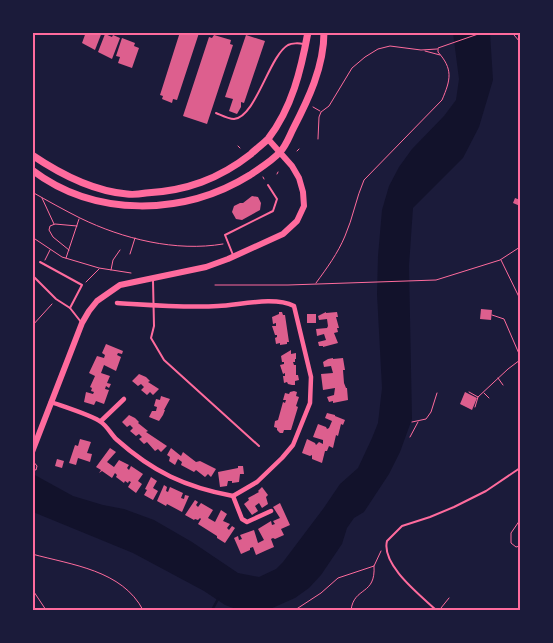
<svg xmlns="http://www.w3.org/2000/svg" width="553" height="643" font-family="'Source Sans 3',sans-serif">
  <style>
    .water { fill: #12122b }
    .lines { fill: none; stroke-linecap: round; stroke-linejoin: round }
    .stream { stroke: #12122b; stroke-width: 2.5 }
    .building { fill: #dd5f8e }
    .path { stroke: #ff6b9d; stroke-width: 1 }
    .service { stroke: #ff6b9d; stroke-width: 2 }
    .minor { stroke: #ff6b9d; stroke-width: 4.5 }
    .secondary { stroke: #ff6b9d; stroke-width: 6 }
    .primary { stroke: #ff6b9d; stroke-width: 7 }
    .neatline { fill: none; stroke: #ff6b9d; stroke-width: 2 }
  </style>
  <rect width="100%" height="100%" fill="#1b1b3a"/>
  <path class="water" d="M 453,33 L 490,33 L 493,80 L 479,127 L 463,158 L 413,208 L 409,266 L 412,419 L 400,452 L 389,474 L 364,512 L 354,518 L 347,528 L 342,544 L 321,575 L 309,588 L 295,598 L 268,610 L 239,610 L 225,605 L 204,591 L 133,553 L 33,512 L 33,474 L 73,496 L 103,505 L 124,509 L 154,520 L 192,542 L 238,573 L 259,577 L 276,569 L 283,562 L 323,509 L 340,484 L 358,468 L 372,438 L 378,423 L 382,388 L 377,294 L 378,256 L 382,210 L 389,186 L 399,167 L 412,149 L 444,116 L 456,100 L 459,79 Z"/>
  <g class="lines">
    <g class="stream">
      <path d="M 193,610 L 202,610"/>
      <path d="M 212,610 L 218,599"/>
    </g>
  </g>
  <g class="building">
    <path d="M 86,32 L 102,32 L 95,50 L 82,43 Z"/>
    <path d="M 180,32 L 199,33 L 177,100 L 173,99 L 172,103 L 162,99 L 163,96 L 160,95 Z"/>
    <path d="M 105,34 L 112,37 L 113,35 L 120,38 L 112,59 L 98,52 Z"/>
    <path d="M 214,35 L 231,40 L 230,44 L 233,45 L 207,124 L 183,116 L 209,37 L 212,38 Z"/>
    <path d="M 246,35 L 265,41 L 244,103 L 241,102 L 241,107 L 237,114 L 229,111 L 233,99 L 225,97 Z"/>
    <path d="M 122,38 L 135,43 L 134,46 L 139,48 L 132,68 L 118,63 L 120,57 L 116,56 Z"/>
    <path d="M 252,196 L 258,197 L 261,203 L 260,210 L 242,220 L 236,219 L 232,212 L 234,206 L 240,203 L 243,203 Z"/>
    <path d="M 515,198 L 520,200 L 520,206 L 513,203 Z"/>
    <path d="M 481,309 L 492,310 L 491,320 L 480,319 Z"/>
    <path d="M 279,312 L 282,312 L 283,315 L 285,315 L 289,342 L 287,342 L 287,344 L 280,345 L 280,343 L 276,344 L 275,338 L 277,337 L 277,335 L 275,335 L 272,326 L 276,326 L 276,323 L 273,324 L 272,317 L 279,314 Z"/>
    <path d="M 326,312 L 326,313 L 337,312 L 338,317 L 336,317 L 339,328 L 337,328 L 338,332 L 334,333 L 338,343 L 323,347 L 323,346 L 319,346 L 318,342 L 326,340 L 324,334 L 317,336 L 316,329 L 327,328 L 328,326 L 327,319 L 319,320 L 318,316 Z"/>
    <rect x="307" y="314" width="9" height="9"/>
    <path d="M 106,344 L 123,351 L 122,354 L 118,353 L 117,355 L 121,357 L 116,371 L 104,365 L 101,373 L 110,376 L 107,383 L 111,384 L 109,388 L 106,386 L 105,389 L 109,390 L 104,404 L 96,401 L 94,405 L 84,402 L 86,392 L 93,394 L 94,392 L 91,391 L 92,388 L 90,387 L 95,376 L 89,373 L 97,356 L 104,358 L 105,355 L 102,353 Z"/>
    <path d="M 291,350 L 291,354 L 296,353 L 296,359 L 295,359 L 295,362 L 293,362 L 294,365 L 296,365 L 296,375 L 298,375 L 299,380 L 295,381 L 295,385 L 292,385 L 288,384 L 287,382 L 284,383 L 283,376 L 285,376 L 285,373 L 283,374 L 280,365 L 284,364 L 284,362 L 282,362 L 281,356 Z"/>
    <path d="M 333,358 L 333,359 L 343,358 L 345,370 L 343,370 L 344,383 L 346,388 L 347,388 L 348,400 L 333,403 L 333,401 L 329,402 L 327,397 L 334,395 L 335,388 L 323,390 L 321,374 L 333,373 L 331,366 L 324,367 L 323,362 L 328,359 Z"/>
    <path d="M 139,374 L 146,377 L 150,381 L 148,382 L 159,389 L 153,395 L 150,392 L 147,395 L 141,390 L 144,387 L 141,384 L 138,386 L 132,381 Z"/>
    <path d="M 294,391 L 297,392 L 296,396 L 299,397 L 296,406 L 298,407 L 291,430 L 284,430 L 283,433 L 280,433 L 277,430 L 277,428 L 274,427 L 275,421 L 278,420 L 283,402 L 285,403 L 286,400 L 283,400 L 285,393 L 289,394 L 290,392 Z"/>
    <path d="M 465,392 L 477,398 L 472,410 L 460,404 Z"/>
    <path d="M 161,396 L 170,399 L 164,410 L 165,410 L 163,415 L 159,421 L 149,417 L 152,411 L 156,411 L 157,407 L 154,406 L 156,399 L 160,400 Z"/>
    <path d="M 327,413 L 335,415 L 335,416 L 345,420 L 343,425 L 341,424 L 338,436 L 336,435 L 333,448 L 329,446 L 327,451 L 325,451 L 322,463 L 312,459 L 312,455 L 310,456 L 302,453 L 307,439 L 315,443 L 316,445 L 319,442 L 323,444 L 323,440 L 313,437 L 318,424 L 326,427 L 327,429 L 329,428 L 332,421 L 325,418 Z"/>
    <path d="M 129,415 L 135,418 L 139,422 L 138,423 L 148,431 L 146,432 L 167,446 L 161,452 L 158,449 L 155,451 L 147,442 L 144,444 L 139,439 L 142,437 L 139,434 L 136,436 L 130,431 L 133,428 L 130,425 L 127,427 L 122,422 Z"/>
    <path d="M 80,439 L 91,442 L 87,453 L 92,454 L 90,462 L 78,458 L 76,465 L 69,463 L 75,445 L 78,446 Z"/>
    <path d="M 110,448 L 116,452 L 107,462 L 114,467 L 119,460 L 129,465 L 127,468 L 129,470 L 131,466 L 143,474 L 138,481 L 142,484 L 136,493 L 128,487 L 131,482 L 129,481 L 128,483 L 125,481 L 124,483 L 116,477 L 117,475 L 115,473 L 112,478 L 102,471 L 99,473 L 101,470 L 96,467 Z"/>
    <path d="M 171,448 L 181,456 L 183,452 L 196,462 L 200,461 L 216,469 L 211,477 L 208,474 L 205,477 L 196,470 L 194,472 L 181,465 L 182,462 L 178,459 L 175,465 L 169,461 L 170,457 L 167,455 Z"/>
    <path d="M 57,459 L 64,461 L 62,468 L 55,466 Z"/>
    <path d="M 238,466 L 243,466 L 244,474 L 240,474 L 239,482 L 232,483 L 232,481 L 228,481 L 227,486 L 220,487 L 218,472 L 238,468 Z"/>
    <path d="M 151,477 L 157,481 L 153,488 L 158,491 L 153,500 L 144,495 L 147,490 L 145,489 Z"/>
    <path d="M 164,485 L 167,487 L 166,491 L 168,492 L 170,487 L 183,493 L 181,498 L 184,499 L 185,495 L 189,496 L 182,512 L 167,504 L 166,506 L 157,501 Z"/>
    <path d="M 262,487 L 268,495 L 266,497 L 268,504 L 262,508 L 259,503 L 255,506 L 258,511 L 252,515 L 244,504 L 249,500 L 248,498 L 259,492 L 258,491 Z"/>
    <path d="M 195,500 L 198,502 L 196,505 L 198,507 L 201,503 L 213,510 L 208,518 L 215,522 L 221,510 L 227,514 L 223,521 L 230,524 L 227,528 L 229,530 L 232,526 L 235,528 L 225,543 L 217,538 L 217,536 L 198,524 L 201,519 L 200,518 L 198,520 L 195,519 L 194,520 L 185,515 Z"/>
    <path d="M 280,503 L 290,525 L 281,529 L 284,535 L 275,539 L 273,538 L 271,539 L 274,547 L 267,550 L 256,555 L 253,547 L 250,548 L 250,550 L 241,554 L 234,538 L 238,536 L 239,540 L 242,539 L 240,535 L 254,530 L 258,543 L 264,540 L 258,529 L 271,521 L 272,525 L 275,524 L 273,521 L 280,518 L 273,507 Z"/>
  </g>
  <g class="lines">
    <g class="path">
      <path d="M 514,32 L 514,35 L 520,42"/>
      <path d="M 425,51 L 440,55"/>
      <path d="M 313,107 L 320,111"/>
      <path d="M 318,139 L 319,117 L 321,112 L 329,106 L 352,68 L 365,57 L 378,49 L 390,46 L 421,50 L 437,49"/>
      <path d="M 238,146 L 240,148"/>
      <path d="M 297,151 L 299,149"/>
      <path d="M 277,174 L 278,172"/>
      <path d="M 263,177 L 264,179"/>
      <path d="M 32,192 C 48,201 64,210 80,218 C 123,239 176,252 223,244"/>
      <path d="M 42,198 L 54,224"/>
      <path d="M 32,237 L 62,257 L 99,268 L 131,273"/>
      <path d="M 69,250 L 53,237 L 49,230 L 50,226 L 55,224 L 77,226"/>
      <path d="M 130,254 L 135,238"/>
      <path d="M 66,258 L 79,219"/>
      <path d="M 45,260 L 50,250"/>
      <path d="M 501,260 L 520,299"/>
      <path d="M 111,270 L 113,260 L 120,250"/>
      <path d="M 86,282 L 99,269"/>
      <path d="M 316,283 C 327,268 338,253 345,236 C 353,218 356,198 364,180 L 442,100 C 451,79 453,69 438,52 L 438,48 L 484,32"/>
      <path d="M 215,285 L 288,285 L 436,280 L 500,260 L 520,247"/>
      <path d="M 492,315 L 504,319 L 520,356"/>
      <path d="M 32,326 L 52,304"/>
      <path d="M 498,378 L 503,385"/>
      <path d="M 469,392 L 478,397 L 508,369 L 520,360"/>
      <path d="M 484,393 L 489,398"/>
      <path d="M 475,407 L 478,397"/>
      <path d="M 412,422 L 426,419 L 431,412 L 437,393"/>
      <path d="M 410,437 L 418,422"/>
      <path d="M 32,460 L 37,466 L 36,470 L 32,469"/>
      <path d="M 520,520 L 511,533 L 511,543 L 516,547 L 520,546"/>
      <path d="M 32,554 C 72,565 122,570 143,610"/>
      <path d="M 32,589 L 46,610"/>
      <path d="M 441,608 L 449,598"/>
      <path d="M 295,610 L 321,593 L 338,578 L 374,566 L 381,551"/>
      <path d="M 351,610 C 354,586 376,596 374,566"/>
    </g>
    <g class="service">
      <path d="M 216,113 C 221,115 228,119 234,119 C 256,117 269,56 288,45 C 292,43 299,43 303,44"/>
      <path d="M 233,255 L 225,235 L 273,211 L 277,199 L 268,185"/>
      <path d="M 40,262 L 82,285 L 70,308 L 81,322"/>
      <path d="M 32,275 L 56,299 L 70,308"/>
      <path d="M 153,281 L 154,326 L 151,338 L 164,360 L 259,446"/>
      <path d="M 436,610 C 420,595 381,565 387,541 L 402,526 L 430,517 L 454,507 L 486,491 L 520,468"/>
    </g>
    <g class="minor">
      <path d="M 51,402 C 62,406 94,416 101,422 C 107,426 111,434 116,439 C 153,472 185,487 233,496 L 257,482 L 282,458 L 293,445 L 310,403 L 311,377 L 294,306 C 274,296 240,305 218,306 C 185,308 150,305 117,303"/>
      <path d="M 101,421 L 124,399"/>
      <path d="M 233,496 L 242,519 L 247,522 L 271,511"/>
    </g>
    <path class="secondary" d="M 32,452 L 82,323 L 89,311 L 97,301 L 120,285 L 206,267 L 228,259 L 283,234 L 297,221 L 304,206 L 303,192 L 299,178 L 292,166 L 268,139"/>
    <g class="primary">
      <path d="M 32,155 C 60,174 92,191 127,194 C 133,195 140,194 146,193 C 186,191 219,179 251,154 C 256,149 263,144 268,139 C 292,108 301,70 308,32"/>
      <path d="M 32,170 C 95,218 184,216 250,175 C 260,168 272,161 280,152 C 286,146 289,137 293,129 C 308,100 324,67 324,32"/>
    </g>
  </g>
  <rect width="553" height="643" fill="none" stroke="#1b1b3a" stroke-width="68"/>
  <rect x="34" y="34" width="485" height="575" class="neatline"/>
</svg>
